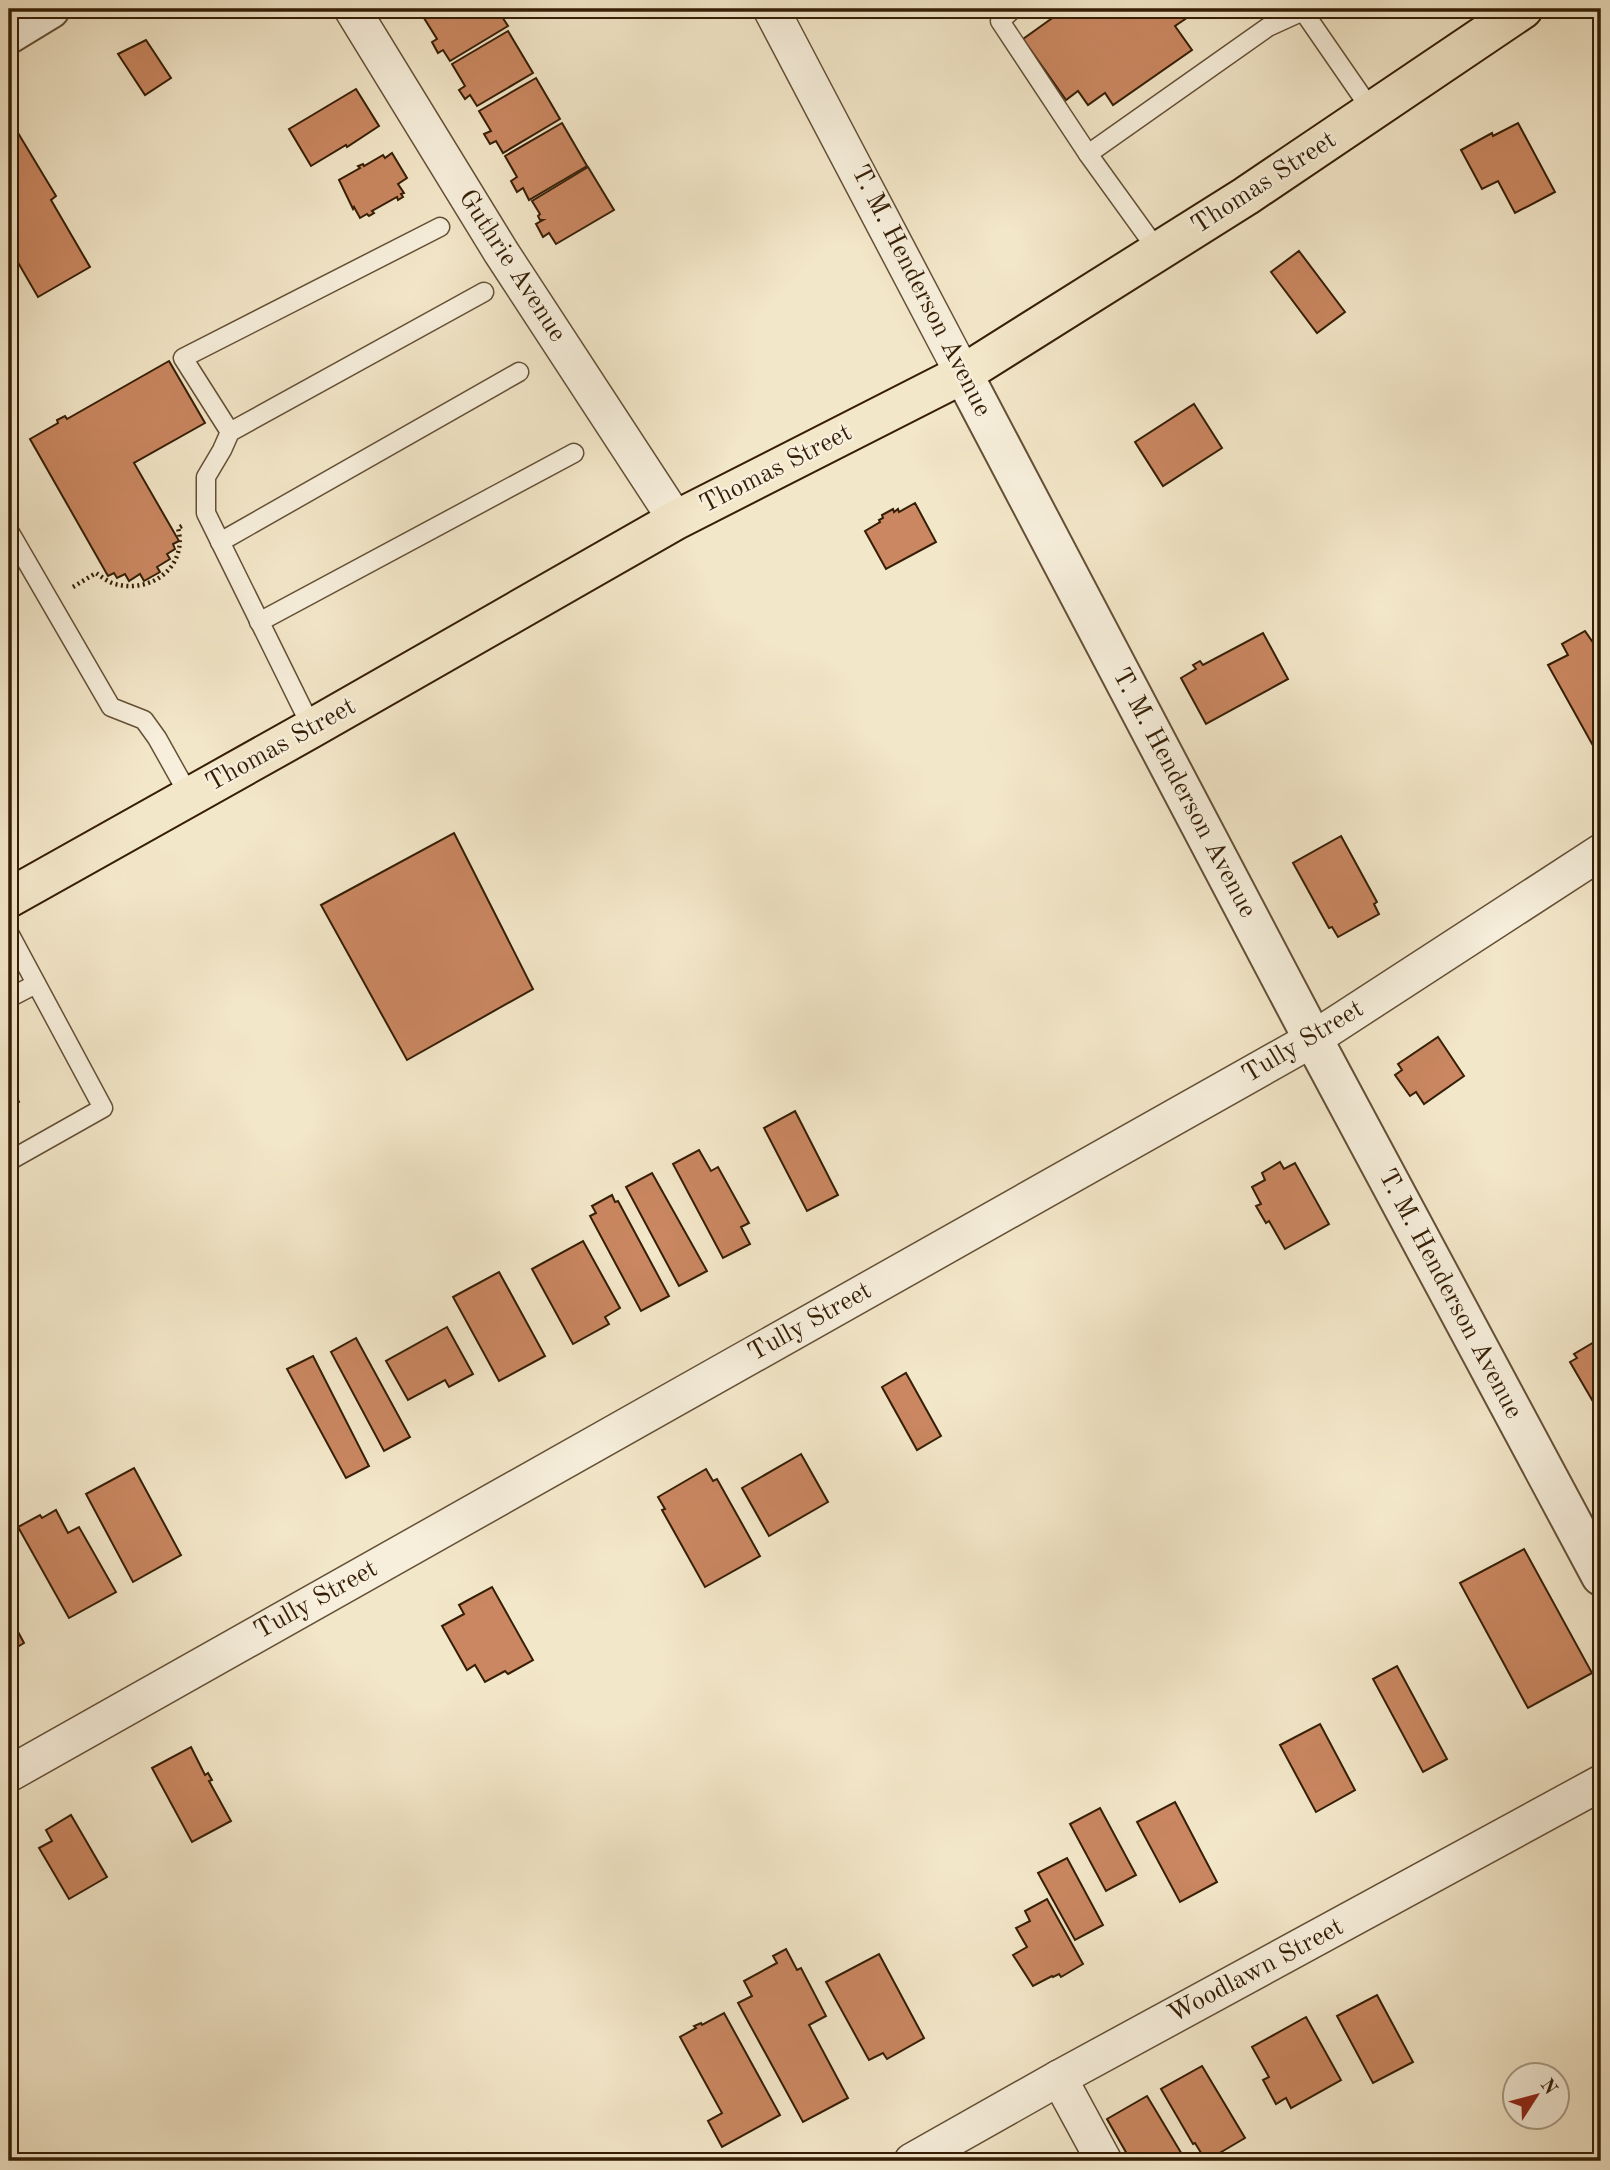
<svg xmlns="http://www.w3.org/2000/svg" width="1610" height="2170" font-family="'Old Standard TT',serif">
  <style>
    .building { fill: #ca8761; stroke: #351e05; stroke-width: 2 }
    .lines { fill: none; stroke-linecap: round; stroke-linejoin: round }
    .service-casing { stroke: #645036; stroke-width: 21 }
    .minor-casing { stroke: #645036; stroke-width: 38 }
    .tertiary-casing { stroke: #645036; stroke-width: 42 }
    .primary-casing { stroke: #351e05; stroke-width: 42 }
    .path { stroke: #351e05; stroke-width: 4.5; stroke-dasharray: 2 3.5; stroke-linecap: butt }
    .service { stroke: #f7efdc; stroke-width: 18 }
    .minor { stroke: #f7efdc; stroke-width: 35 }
    .tertiary { stroke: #f7efdc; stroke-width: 38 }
    .primary { stroke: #f3e7c9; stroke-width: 38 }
    .labels { text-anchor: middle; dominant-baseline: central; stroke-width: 5; stroke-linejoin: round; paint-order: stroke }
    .street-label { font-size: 26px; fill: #351e05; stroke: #f7efdc }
  </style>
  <rect width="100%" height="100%" fill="#f3e7c9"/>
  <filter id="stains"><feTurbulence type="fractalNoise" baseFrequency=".00286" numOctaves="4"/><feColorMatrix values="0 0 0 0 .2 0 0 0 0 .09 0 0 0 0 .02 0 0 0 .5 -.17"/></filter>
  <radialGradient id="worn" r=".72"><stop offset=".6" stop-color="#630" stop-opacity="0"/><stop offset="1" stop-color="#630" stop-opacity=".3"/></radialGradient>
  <g class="building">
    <path d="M 439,9 L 497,9 L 508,26 L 450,61 L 443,50 L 438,53 L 432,42 L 437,39 L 424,18 Z"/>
    <path d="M 1065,9 L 1200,9 L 1175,26 L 1192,50 L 1113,105 L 1105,93 L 1088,105 L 1078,91 L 1066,100 L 1023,39 Z"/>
    <path d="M 508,31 L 533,73 L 477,106 L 470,95 L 465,99 L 459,90 L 465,86 L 452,64 Z"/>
    <path d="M 146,40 L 171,78 L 145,95 L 118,54 Z"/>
    <path d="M 536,78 L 560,119 L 503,153 L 496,141 L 490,144 L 484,134 L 491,131 L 479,111 Z"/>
    <path d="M 356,89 L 379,126 L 347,147 L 346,145 L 311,166 L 289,129 Z"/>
    <path d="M 9,118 L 56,196 L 51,200 L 90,267 L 38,297 L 9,247 Z"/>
    <path d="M 562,123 L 587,166 L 529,200 L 523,188 L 517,192 L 511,181 L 517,177 L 505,156 Z"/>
    <path d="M 1518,123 L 1555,192 L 1515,213 L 1498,181 L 1482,189 L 1461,150 L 1492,133 L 1493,136 Z"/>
    <path d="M 392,153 L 407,178 L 398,184 L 404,193 L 401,194 L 403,197 L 398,200 L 397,197 L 372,211 L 374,213 L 369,216 L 367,214 L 360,218 L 354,207 L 353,209 L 339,180 L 360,168 L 358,166 L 363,164 L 364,166 L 383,155 L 385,158 Z"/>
    <path d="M 588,167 L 614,210 L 556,244 L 549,233 L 543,237 L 536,224 L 543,220 L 540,220 L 538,216 L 540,214 L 532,201 Z"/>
    <path d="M 1299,251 L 1345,312 L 1317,333 L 1271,272 Z"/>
    <path d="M 169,361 L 205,423 L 134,463 L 179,541 L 173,544 L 175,549 L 167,554 L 170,559 L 157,567 L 160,572 L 144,581 L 140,574 L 129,581 L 125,574 L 117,578 L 114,573 L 108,576 L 30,439 L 58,423 L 57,420 L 65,416 L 67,419 Z"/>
    <path d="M 1194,404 L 1222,448 L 1163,486 L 1135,442 Z"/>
    <path d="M 915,503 L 936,542 L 886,569 L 865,531 L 880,522 L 879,520 L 883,518 L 882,515 L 893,509 L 894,512 L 898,509 L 899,512 Z"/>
    <path d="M 1585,631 L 1601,654 L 1601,756 L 1598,750 L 1596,751 L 1548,665 L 1568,655 L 1562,644 Z"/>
    <path d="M 1263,633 L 1288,679 L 1206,724 L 1181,678 L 1196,669 L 1193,665 L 1200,661 L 1203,665 Z"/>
    <path d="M 454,833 L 533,989 L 407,1060 L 321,905 Z"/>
    <path d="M 1341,836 L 1377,902 L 1374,904 L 1379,914 L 1338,937 L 1332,927 L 1329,928 L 1293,863 Z"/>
    <path d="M 1438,1037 L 1464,1076 L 1424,1104 L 1416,1092 L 1410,1096 L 1395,1075 L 1402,1070 L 1398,1064 Z"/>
    <path d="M 9,1083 L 19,1102 L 9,1108 Z"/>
    <path d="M 795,1111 L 838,1195 L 807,1211 L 764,1128 Z"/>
    <path d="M 699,1150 L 711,1171 L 718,1167 L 749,1223 L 741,1227 L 750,1244 L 723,1258 L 673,1164 Z"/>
    <path d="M 1280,1162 L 1284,1169 L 1295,1163 L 1329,1224 L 1285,1249 L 1269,1221 L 1266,1223 L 1256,1206 L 1261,1204 L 1252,1187 L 1265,1180 L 1262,1173 Z"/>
    <path d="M 652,1173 L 707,1271 L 679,1286 L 626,1187 Z"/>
    <path d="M 612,1195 L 615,1202 L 618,1201 L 669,1296 L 641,1311 L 590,1216 L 596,1213 L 592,1206 Z"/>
    <path d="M 583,1241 L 620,1308 L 605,1317 L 609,1324 L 573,1344 L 532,1269 Z"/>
    <path d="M 499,1272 L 545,1356 L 499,1381 L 453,1297 Z"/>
    <path d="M 447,1327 L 473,1374 L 449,1387 L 445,1380 L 408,1400 L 386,1361 Z"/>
    <path d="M 356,1338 L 410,1437 L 384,1451 L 331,1352 Z"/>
    <path d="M 1601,1338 L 1601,1402 L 1595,1405 L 1570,1362 L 1577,1358 L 1574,1354 Z"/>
    <path d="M 313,1356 L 369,1466 L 346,1478 L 287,1369 Z"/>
    <path d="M 906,1373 L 941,1436 L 917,1450 L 882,1387 Z"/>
    <path d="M 801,1454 L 828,1502 L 769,1536 L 742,1488 Z"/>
    <path d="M 134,1468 L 181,1555 L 133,1582 L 86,1494 Z"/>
    <path d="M 706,1469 L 713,1481 L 717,1479 L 760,1556 L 705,1587 L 662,1510 L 665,1509 L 658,1497 Z"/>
    <path d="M 56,1510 L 68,1533 L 79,1527 L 116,1592 L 69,1618 L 18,1527 L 40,1515 L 42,1518 Z"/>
    <path d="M 1524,1549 L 1592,1673 L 1528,1708 L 1460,1583 Z"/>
    <path d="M 492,1587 L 533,1660 L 508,1674 L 505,1671 L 485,1682 L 475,1665 L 467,1670 L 442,1626 L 464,1614 L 459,1605 Z"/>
    <path d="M 9,1615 L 24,1643 L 9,1652 Z"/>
    <path d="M 1397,1666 L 1447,1759 L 1423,1772 L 1373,1679 Z"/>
    <path d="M 1320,1724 L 1355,1790 L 1316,1812 L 1280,1745 Z"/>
    <path d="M 191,1747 L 205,1775 L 208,1773 L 212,1780 L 209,1781 L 231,1821 L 192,1842 L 152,1768 Z"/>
    <path d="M 1175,1802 L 1217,1882 L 1180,1902 L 1137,1822 Z"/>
    <path d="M 1100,1808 L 1136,1875 L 1106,1891 L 1070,1824 Z"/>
    <path d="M 71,1815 L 107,1877 L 69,1899 L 39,1848 L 52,1841 L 46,1830 Z"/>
    <path d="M 1067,1858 L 1103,1925 L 1075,1940 L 1038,1873 Z"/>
    <path d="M 1047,1899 L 1083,1964 L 1061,1977 L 1059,1974 L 1053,1977 L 1052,1976 L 1033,1986 L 1013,1955 L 1027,1947 L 1016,1928 L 1030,1921 L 1025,1911 Z"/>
    <path d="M 786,1949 L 797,1970 L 801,1968 L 826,2016 L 809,2025 L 848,2098 L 803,2122 L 738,2003 L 752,1996 L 744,1981 L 777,1963 L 773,1956 Z"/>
    <path d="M 879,1954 L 924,2038 L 887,2059 L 883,2053 L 869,2060 L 826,1982 Z"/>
    <path d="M 1377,1995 L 1413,2062 L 1373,2083 L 1337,2016 Z"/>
    <path d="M 724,2013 L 780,2115 L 722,2147 L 708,2121 L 722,2113 L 680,2037 L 696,2028 L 694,2026 L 701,2023 L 702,2025 Z"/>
    <path d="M 1306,2017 L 1341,2080 L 1291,2108 L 1286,2098 L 1276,2104 L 1263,2080 L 1269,2077 L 1252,2047 Z"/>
    <path d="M 1202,2066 L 1245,2138 L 1206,2161 L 1195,2143 L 1193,2144 L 1161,2089 Z"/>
    <path d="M 1147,2096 L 1186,2161 L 1131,2161 L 1107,2119 Z"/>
    <path d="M 468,2153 L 473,2161 L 453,2161 Z"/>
  </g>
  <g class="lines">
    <g class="service-casing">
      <g id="service">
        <path d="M 1013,9 L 1000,21 L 1088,154"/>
        <path d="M 1158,251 L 1088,154 L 1268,27 L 1303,11 L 1372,111"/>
        <path d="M 230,432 L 183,358 L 440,227"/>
        <path d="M 9,531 L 111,707 L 144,720 L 157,738 L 190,797"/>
        <path d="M 220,542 L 519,372"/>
        <path d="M 259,622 L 574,453"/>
        <path d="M 312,728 L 206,513 L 206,477 L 222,450 L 230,432 L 484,292"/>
        <path d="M 9,933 L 103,1108 L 9,1161"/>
        <path d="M 9,998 L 36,984"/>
      </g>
    </g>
    <g class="minor-casing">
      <g id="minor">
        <path d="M 352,9 L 501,252 L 676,520"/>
        <path d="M 771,9 L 963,374"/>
        <path d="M 9,1774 L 1313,1039 L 1601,852"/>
        <path d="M 1059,2078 L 1104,2161"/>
        <path d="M 912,2161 L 1059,2078 L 1601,1783"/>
      </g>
    </g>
    <g class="tertiary-casing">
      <g id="tertiary">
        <path d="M 9,34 L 50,9"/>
        <path d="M 963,374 L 1313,1039 L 1601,1576"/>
      </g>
    </g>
    <g class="primary-casing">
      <path id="primary" d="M 9,898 L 312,728 L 676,520 L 963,374 L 1246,196 L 1523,9"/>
    </g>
    <path class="path" d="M 73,587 L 96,573 C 102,577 108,582 115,584 C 152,594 188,566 178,528 L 184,525"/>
    <use href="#service" class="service"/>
    <use href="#minor" class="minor"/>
    <use href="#tertiary" class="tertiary"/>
    <use href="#primary" class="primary"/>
  </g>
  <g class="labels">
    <g class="street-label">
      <text transform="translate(1264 183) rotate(-33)">Thomas Street</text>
      <text transform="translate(512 266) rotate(57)">Guthrie Avenue</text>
      <text transform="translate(921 291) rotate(63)">T. M. Henderson Avenue</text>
      <text transform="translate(776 469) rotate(-27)">Thomas Street</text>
      <text transform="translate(281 745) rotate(-29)">Thomas Street</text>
      <text transform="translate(1184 793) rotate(62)">T. M. Henderson Avenue</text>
      <text transform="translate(1303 1042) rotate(-31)">Tully Street</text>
      <text transform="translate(1450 1294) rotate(62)">T. M. Henderson Avenue</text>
      <text transform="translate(810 1322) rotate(-29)">Tully Street</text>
      <text transform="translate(316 1600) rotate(-29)">Tully Street</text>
      <text transform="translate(1256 1971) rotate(-28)">Woodlawn Street</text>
    </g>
  </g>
  <rect width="1610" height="2170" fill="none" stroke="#f3e7c9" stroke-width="35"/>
  <rect x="10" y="10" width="1589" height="2149" fill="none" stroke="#351e05" stroke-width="3.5"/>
  <rect x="18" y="18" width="1575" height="2135" fill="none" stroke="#351e05" stroke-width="2"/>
  <g transform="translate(1536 2096) rotate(54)"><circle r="33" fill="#f7efdc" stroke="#a99b86" stroke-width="2"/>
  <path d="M0-5L12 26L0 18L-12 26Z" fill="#8f2418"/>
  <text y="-10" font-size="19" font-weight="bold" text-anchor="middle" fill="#351e05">N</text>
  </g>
  <rect width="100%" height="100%" filter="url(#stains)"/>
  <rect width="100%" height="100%" fill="url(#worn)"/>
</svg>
